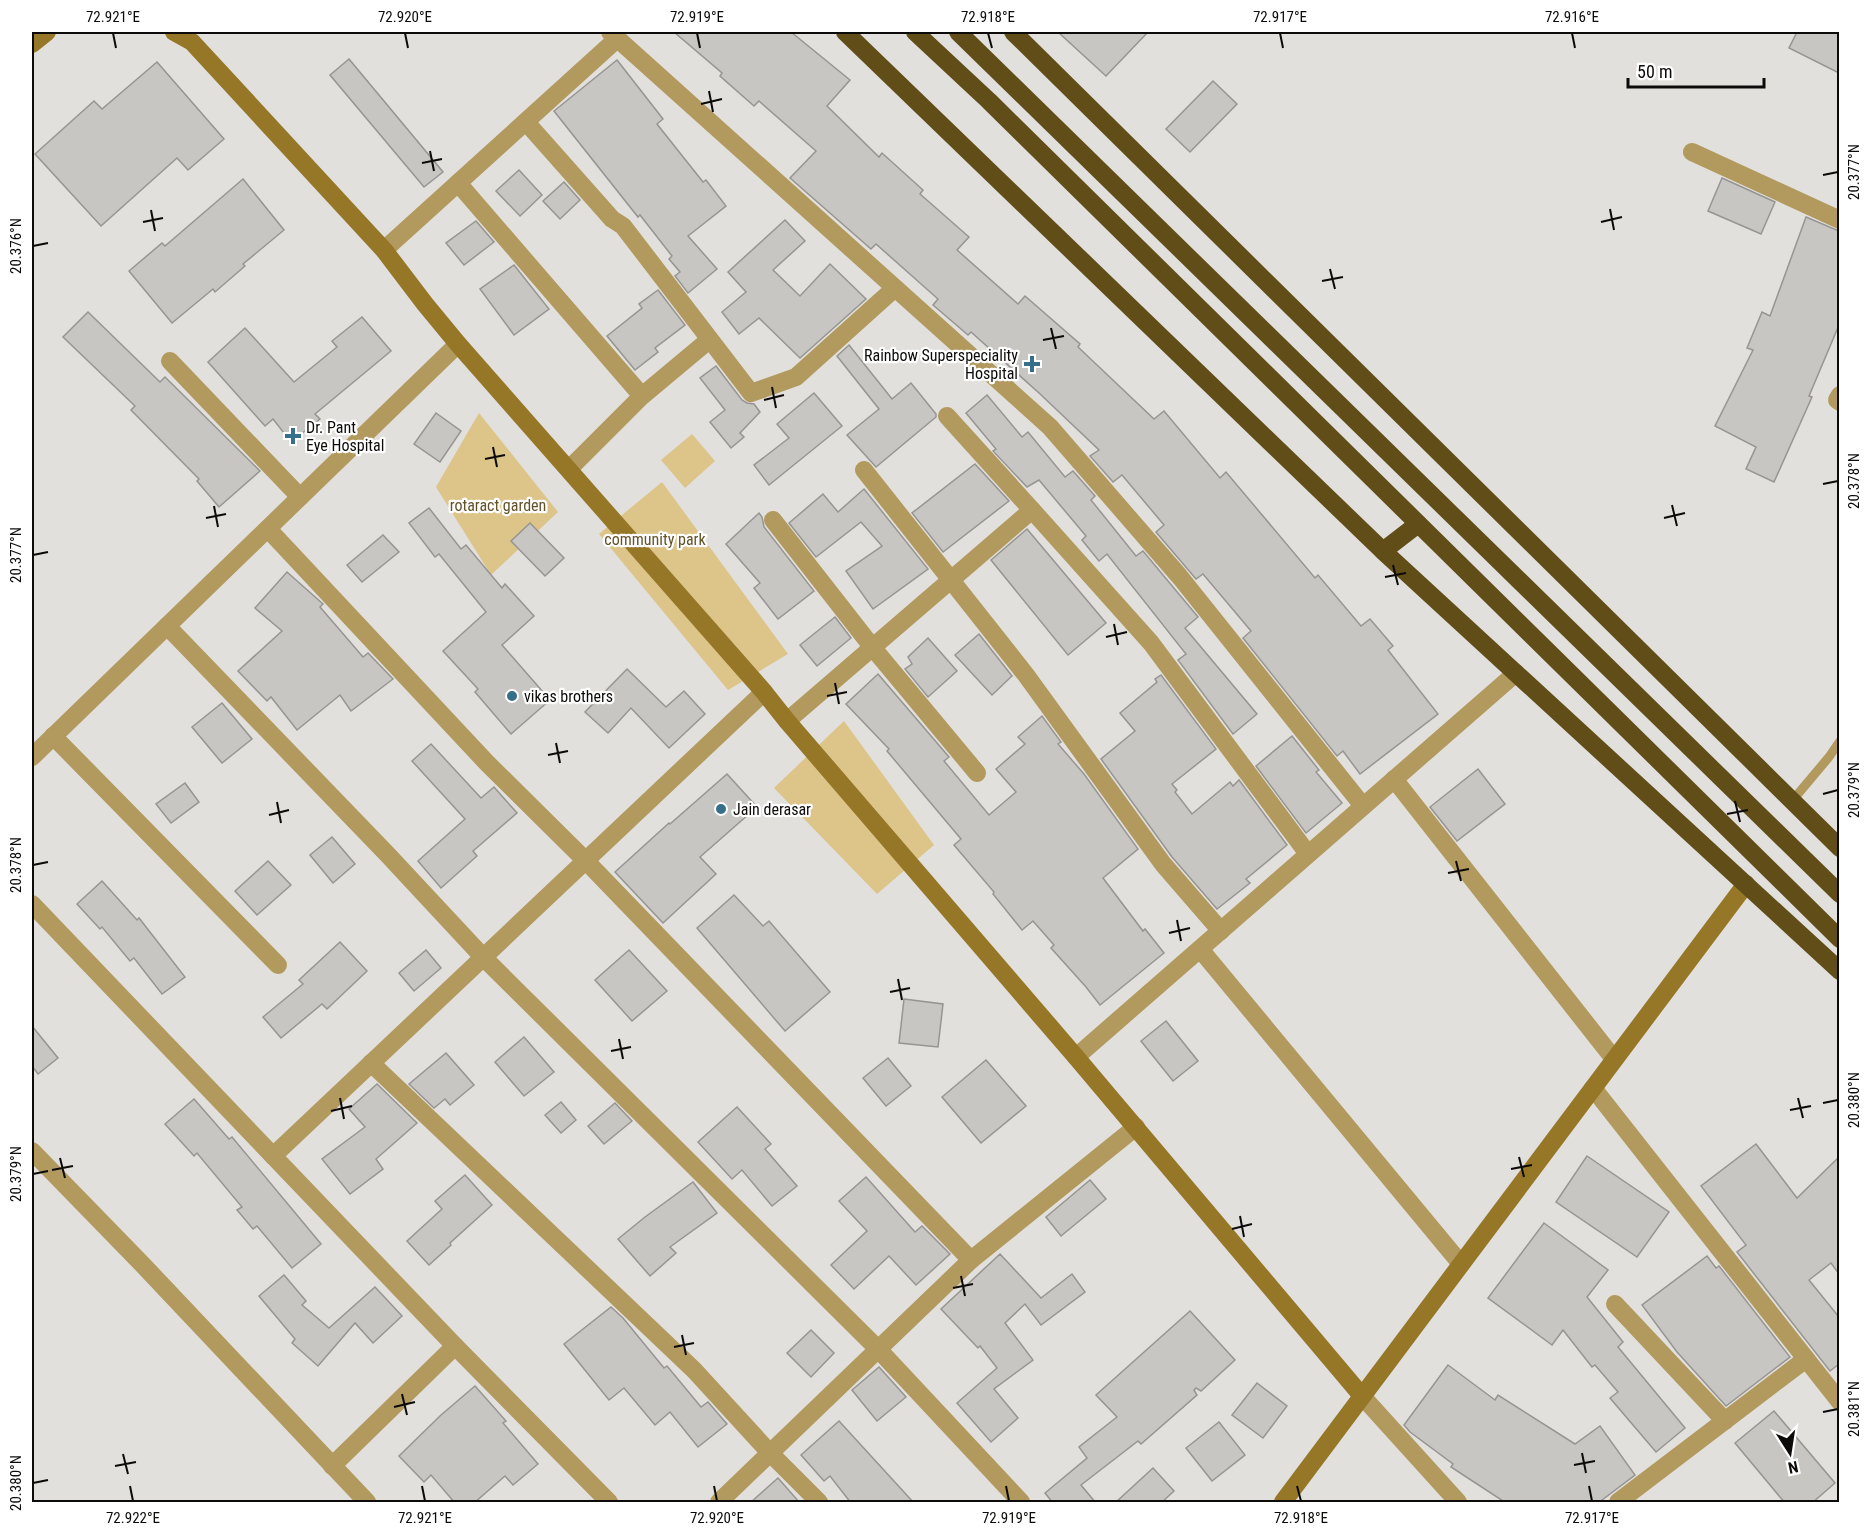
<svg xmlns="http://www.w3.org/2000/svg" width="1871" height="1534" font-family="'Roboto Condensed',sans-serif">
  <style>
    .green { fill: #ddc489 }
    .building { fill: #c7c6c3; stroke: #969592; stroke-width: 1.5 }
    .lines { fill: none; stroke-linecap: round; stroke-linejoin: round }
    .lane { stroke: #b2995d; stroke-width: 9 }
    .street { stroke: #b2995d; stroke-width: 18 }
    .secondary { stroke: #957727; stroke-width: 18 }
    .highway { stroke: #614d17; stroke-width: 18 }
    .ticks { fill: none; stroke: #0c0b0a; stroke-width: 2 }
    .poi-dot { fill: #366f89; stroke: #fff; stroke-width: 2 }
    .labels { text-anchor: middle; dominant-baseline: central; stroke-width: 4.5; stroke-linejoin: round; paint-order: stroke }
    .poi-label { font-size: 16px; fill: #0c0b0a; stroke: #fff; text-anchor: start }
    .park-label { font-size: 16px; fill: #645329; stroke: #fff }
    .neatline { fill: none; stroke: #0c0b0a; stroke-width: 2 }
    .ticks-label { font-size: 15px; text-anchor: middle; fill: #0c0b0a }
  </style>
  <rect width="100%" height="100%" fill="#e2e0dd"/>
  <g class="green">
    <path d="M 479,413 L 558,512 L 491,575 L 436,487 Z"/>
    <path d="M 692,434 L 715,461 L 685,488 L 661,460 Z"/>
    <path d="M 662,482 L 788,654 L 728,690 L 599,534 Z"/>
    <path d="M 844,721 L 934,845 L 877,894 L 774,788 Z"/>
  </g>
  <g class="building">
    <path d="M 674,32 L 791,32 L 850,80 L 827,106 L 879,157 L 882,153 L 923,190 L 920,194 L 969,237 L 957,250 L 1018,304 L 1025,296 L 1080,344 L 1078,347 L 1154,419 L 1164,411 L 1220,478 L 1226,472 L 1315,578 L 1318,575 L 1361,626 L 1370,619 L 1393,646 L 1388,650 L 1438,714 L 1360,774 L 1343,751 L 1337,756 L 1243,638 L 1251,631 L 1203,574 L 1196,579 L 1156,532 L 1164,525 L 1122,475 L 1113,482 L 1090,456 L 1099,450 L 1039,393 L 971,332 L 968,335 L 933,305 L 938,299 L 876,244 L 871,249 L 790,178 L 816,151 L 759,101 L 754,106 L 720,76 L 722,73 Z"/>
    <path d="M 1058,32 L 1148,32 L 1106,76 Z"/>
    <path d="M 1797,32 L 1839,32 L 1839,73 L 1789,48 Z"/>
    <path d="M 349,59 L 443,172 L 424,187 L 330,75 Z"/>
    <path d="M 617,60 L 663,119 L 657,124 L 703,182 L 706,180 L 726,206 L 688,236 L 717,269 L 688,293 L 675,276 L 680,272 L 669,259 L 672,256 L 640,215 L 638,217 L 554,111 Z"/>
    <path d="M 157,62 L 224,139 L 188,170 L 177,158 L 101,226 L 35,154 L 94,101 L 102,109 Z"/>
    <path d="M 1213,81 L 1237,104 L 1190,152 L 1166,129 Z"/>
    <path d="M 519,170 L 542,195 L 520,216 L 496,191 Z"/>
    <path d="M 1722,178 L 1775,202 L 1761,234 L 1708,211 Z"/>
    <path d="M 243,179 L 284,230 L 243,264 L 245,266 L 215,292 L 213,289 L 172,323 L 129,271 L 162,243 L 165,246 Z"/>
    <path d="M 564,182 L 580,200 L 560,219 L 543,201 Z"/>
    <path d="M 1806,217 L 1839,231 L 1839,325 L 1809,396 L 1812,397 L 1774,482 L 1746,469 L 1756,447 L 1715,426 L 1753,350 L 1747,348 L 1762,312 L 1770,316 Z"/>
    <path d="M 785,220 L 805,241 L 773,270 L 800,296 L 830,264 L 866,299 L 800,358 L 759,318 L 739,334 L 722,312 L 746,292 L 728,272 Z"/>
    <path d="M 476,221 L 494,242 L 464,265 L 446,243 Z"/>
    <path d="M 514,265 L 549,309 L 514,335 L 480,289 Z"/>
    <path d="M 658,290 L 685,325 L 655,348 L 658,352 L 635,370 L 607,336 L 642,308 L 639,304 Z"/>
    <path d="M 88,312 L 160,382 L 165,377 L 260,471 L 219,507 L 197,481 L 199,479 L 131,410 L 135,406 L 63,337 Z"/>
    <path d="M 362,317 L 391,351 L 315,414 L 320,419 L 291,442 L 273,419 L 265,426 L 208,362 L 245,328 L 294,382 L 337,347 L 332,341 Z"/>
    <path d="M 849,345 L 892,399 L 911,383 L 936,414 L 936,417 L 876,467 L 847,435 L 879,409 L 837,356 Z"/>
    <path d="M 716,366 L 742,400 L 747,403 L 754,404 L 760,412 L 740,433 L 744,437 L 731,448 L 710,422 L 725,410 L 700,378 Z"/>
    <path d="M 814,393 L 842,426 L 769,485 L 754,465 L 789,438 L 777,424 Z"/>
    <path d="M 987,395 L 1022,437 L 1028,432 L 1065,477 L 1073,471 L 1095,496 L 1091,500 L 1136,556 L 1143,551 L 1198,617 L 1185,628 L 1257,714 L 1233,734 L 1178,660 L 1186,654 L 1107,554 L 1099,561 L 1082,540 L 1086,536 L 1039,480 L 1027,487 L 993,451 L 996,449 L 966,413 Z"/>
    <path d="M 436,413 L 461,431 L 440,462 L 414,444 Z"/>
    <path d="M 975,464 L 1009,501 L 943,552 L 912,513 Z"/>
    <path d="M 864,489 L 928,569 L 873,609 L 846,571 L 882,546 L 861,522 L 816,557 L 789,523 L 823,494 L 838,512 Z"/>
    <path d="M 429,508 L 461,549 L 466,545 L 502,588 L 505,584 L 534,616 L 502,645 L 550,700 L 511,734 L 475,692 L 478,689 L 443,651 L 486,612 L 439,554 L 435,557 L 409,523 Z"/>
    <path d="M 759,513 L 762,517 L 764,527 L 814,591 L 778,619 L 754,588 L 760,583 L 726,544 Z"/>
    <path d="M 530,523 L 564,558 L 545,576 L 511,541 Z"/>
    <path d="M 1027,529 L 1106,623 L 1068,655 L 991,560 Z"/>
    <path d="M 383,535 L 399,552 L 362,582 L 347,565 Z"/>
    <path d="M 287,572 L 323,604 L 320,607 L 363,657 L 368,653 L 393,679 L 351,711 L 340,695 L 297,730 L 271,697 L 267,701 L 238,671 L 282,631 L 255,608 Z"/>
    <path d="M 835,617 L 851,638 L 817,666 L 800,645 Z"/>
    <path d="M 979,634 L 1012,676 L 992,695 L 955,655 Z"/>
    <path d="M 928,638 L 957,671 L 928,697 L 905,669 L 912,664 L 908,657 Z"/>
    <path d="M 627,669 L 666,707 L 684,691 L 705,714 L 669,748 L 631,708 L 608,733 L 585,712 Z"/>
    <path d="M 878,674 L 949,757 L 944,761 L 989,815 L 1016,792 L 996,769 L 1025,744 L 1018,737 L 1042,716 L 1061,742 L 1058,744 L 1084,774 L 1138,849 L 1103,878 L 1143,931 L 1145,929 L 1164,953 L 1100,1005 L 1086,987 L 1051,948 L 1054,945 L 1033,921 L 1022,930 L 993,894 L 994,892 L 954,845 L 961,839 L 887,751 L 889,749 L 846,704 Z"/>
    <path d="M 1161,675 L 1216,749 L 1172,784 L 1177,790 L 1175,792 L 1192,814 L 1230,782 L 1233,786 L 1239,780 L 1287,845 L 1246,879 L 1250,883 L 1217,909 L 1172,857 L 1101,759 L 1135,731 L 1120,713 L 1157,682 L 1155,679 Z"/>
    <path d="M 222,703 L 252,739 L 222,763 L 192,727 Z"/>
    <path d="M 1292,736 L 1319,770 L 1316,772 L 1342,803 L 1306,833 L 1256,766 Z"/>
    <path d="M 431,744 L 481,798 L 494,787 L 517,813 L 473,851 L 477,856 L 441,888 L 418,861 L 465,819 L 412,761 Z"/>
    <path d="M 1478,769 L 1505,804 L 1457,841 L 1430,807 Z"/>
    <path d="M 727,774 L 757,807 L 700,857 L 716,874 L 663,923 L 615,872 L 669,823 L 670,824 Z"/>
    <path d="M 185,783 L 199,802 L 171,823 L 156,804 Z"/>
    <path d="M 332,837 L 355,864 L 333,883 L 310,855 Z"/>
    <path d="M 268,861 L 291,885 L 257,915 L 235,891 Z"/>
    <path d="M 102,881 L 137,920 L 139,918 L 185,977 L 162,994 L 134,958 L 130,961 L 102,927 L 100,929 L 77,904 Z"/>
    <path d="M 734,895 L 763,926 L 769,921 L 830,992 L 785,1031 L 697,928 Z"/>
    <path d="M 340,942 L 367,971 L 327,1009 L 322,1004 L 281,1038 L 263,1017 L 303,984 L 299,980 Z"/>
    <path d="M 426,950 L 441,968 L 414,991 L 399,973 Z"/>
    <path d="M 629,950 L 667,991 L 632,1021 L 595,980 Z"/>
    <path d="M 904,999 L 943,1004 L 938,1047 L 899,1043 Z"/>
    <path d="M 1166,1021 L 1198,1061 L 1173,1081 L 1141,1041 Z"/>
    <path d="M 32,1026 L 58,1058 L 38,1074 L 32,1066 Z"/>
    <path d="M 524,1037 L 554,1072 L 524,1096 L 495,1062 Z"/>
    <path d="M 446,1053 L 474,1085 L 450,1105 L 445,1099 L 434,1108 L 409,1084 Z"/>
    <path d="M 888,1058 L 911,1086 L 886,1106 L 863,1078 Z"/>
    <path d="M 986,1060 L 1026,1106 L 981,1143 L 942,1097 Z"/>
    <path d="M 377,1084 L 417,1123 L 376,1159 L 383,1169 L 350,1194 L 322,1159 L 365,1127 L 349,1109 Z"/>
    <path d="M 194,1099 L 229,1139 L 232,1137 L 321,1244 L 292,1268 L 257,1226 L 253,1229 L 237,1210 L 242,1207 L 197,1153 L 194,1156 L 165,1124 Z"/>
    <path d="M 561,1102 L 576,1120 L 561,1133 L 545,1115 Z"/>
    <path d="M 615,1103 L 632,1121 L 604,1144 L 588,1126 Z"/>
    <path d="M 737,1107 L 771,1144 L 765,1149 L 797,1186 L 772,1206 L 742,1170 L 732,1179 L 698,1142 Z"/>
    <path d="M 1756,1144 L 1797,1198 L 1839,1157 L 1839,1274 L 1831,1263 L 1809,1280 L 1839,1317 L 1839,1364 L 1830,1371 L 1737,1252 L 1746,1245 L 1701,1186 Z"/>
    <path d="M 1587,1156 L 1669,1212 L 1637,1257 L 1556,1202 Z"/>
    <path d="M 465,1175 L 492,1205 L 450,1243 L 451,1245 L 429,1265 L 407,1241 L 442,1209 L 435,1201 Z"/>
    <path d="M 866,1177 L 915,1232 L 922,1226 L 950,1254 L 916,1285 L 889,1256 L 854,1289 L 831,1265 L 867,1231 L 839,1201 Z"/>
    <path d="M 1090,1180 L 1106,1199 L 1061,1236 L 1046,1217 Z"/>
    <path d="M 693,1182 L 717,1213 L 670,1247 L 676,1253 L 650,1276 L 618,1239 L 645,1217 Z"/>
    <path d="M 1544,1223 L 1608,1270 L 1587,1297 L 1623,1342 L 1618,1347 L 1685,1428 L 1656,1452 L 1610,1398 L 1618,1392 L 1595,1365 L 1592,1367 L 1563,1330 L 1552,1345 L 1488,1298 Z"/>
    <path d="M 1000,1254 L 1041,1298 L 1072,1274 L 1085,1292 L 1041,1325 L 1025,1304 L 1005,1323 L 1033,1360 L 994,1389 L 1018,1418 L 991,1442 L 957,1403 L 997,1368 L 980,1346 L 978,1348 L 941,1309 Z"/>
    <path d="M 1707,1256 L 1716,1268 L 1719,1266 L 1790,1357 L 1726,1406 L 1677,1352 L 1642,1305 Z"/>
    <path d="M 284,1275 L 306,1301 L 302,1305 L 329,1328 L 375,1287 L 402,1316 L 373,1343 L 355,1323 L 318,1366 L 292,1343 L 295,1339 L 259,1296 Z"/>
    <path d="M 611,1307 L 623,1318 L 664,1368 L 667,1366 L 701,1407 L 708,1402 L 727,1424 L 698,1447 L 670,1412 L 655,1425 L 624,1388 L 609,1400 L 564,1344 Z"/>
    <path d="M 1190,1311 L 1235,1360 L 1201,1391 L 1196,1388 L 1194,1390 L 1197,1395 L 1141,1444 L 1138,1441 L 1081,1485 L 1096,1503 L 1053,1503 L 1045,1493 L 1087,1458 L 1079,1447 L 1117,1417 L 1096,1395 Z"/>
    <path d="M 811,1330 L 834,1353 L 811,1377 L 787,1353 Z"/>
    <path d="M 1448,1365 L 1495,1400 L 1498,1395 L 1575,1444 L 1600,1426 L 1635,1475 L 1598,1503 L 1506,1503 L 1451,1467 L 1453,1464 L 1410,1432 L 1404,1425 Z"/>
    <path d="M 879,1367 L 906,1397 L 877,1421 L 852,1390 Z"/>
    <path d="M 1257,1383 L 1287,1406 L 1263,1438 L 1232,1415 Z"/>
    <path d="M 475,1386 L 506,1421 L 503,1423 L 538,1464 L 513,1485 L 505,1476 L 474,1503 L 455,1503 L 431,1475 L 424,1482 L 399,1456 L 441,1415 Z"/>
    <path d="M 1774,1411 L 1835,1483 L 1812,1503 L 1785,1503 L 1735,1443 Z"/>
    <path d="M 839,1421 L 914,1503 L 851,1503 L 830,1476 L 824,1481 L 801,1455 Z"/>
    <path d="M 1219,1422 L 1245,1455 L 1212,1481 L 1186,1448 Z"/>
    <path d="M 1153,1468 L 1174,1491 L 1161,1503 L 1115,1503 Z"/>
    <path d="M 778,1478 L 800,1503 L 750,1503 Z"/>
  </g>
  <g class="lines">
    <path class="lane" d="M 1792,801 L 1829,757 L 1840,741"/>
    <g class="street">
      <path d="M 610,32 L 1050,427 L 1180,577 L 1363,806"/>
      <path d="M 526,122 L 612,219 L 623,226 L 751,393 L 796,377 L 895,288"/>
      <path d="M 1692,152 L 1840,220"/>
      <path d="M 458,183 L 642,396"/>
      <path d="M 384,250 L 618,38"/>
      <path d="M 170,361 L 300,497"/>
      <path d="M 1840,395 L 1837,400 L 1840,402"/>
      <path d="M 947,416 L 1032,510"/>
      <path d="M 569,469 L 642,396 L 709,340"/>
      <path d="M 864,470 L 1026,675 L 1163,864 L 1221,931"/>
      <path d="M 773,520 L 873,648 L 977,773"/>
      <path d="M 268,529 L 486,762 L 585,860 L 971,1260"/>
      <path d="M 167,626 L 388,855 L 483,957 L 878,1349 L 1021,1502"/>
      <path d="M 787,721 L 1032,510 L 1151,643 L 1308,854"/>
      <path d="M 53,736 L 278,965"/>
      <path d="M 32,757 L 458,344"/>
      <path d="M 1394,779 L 1614,1059"/>
      <path d="M 32,904 L 455,1346 L 609,1502"/>
      <path d="M 1200,949 L 1461,1264"/>
      <path d="M 1076,1057 L 1516,673"/>
      <path d="M 371,1063 L 694,1370 L 770,1453 L 819,1502"/>
      <path d="M 1593,1088 L 1840,1402"/>
      <path d="M 32,1151 L 142,1264 L 367,1502"/>
      <path d="M 273,1156 L 764,692"/>
      <path d="M 1615,1304 L 1725,1421"/>
      <path d="M 1362,1396 L 1458,1502"/>
      <path d="M 332,1466 L 455,1346"/>
      <path d="M 719,1502 L 971,1260 L 1136,1127"/>
      <path d="M 1618,1502 L 1806,1359"/>
    </g>
    <g class="secondary">
      <path d="M 174,32 L 192,42 L 384,250 L 425,304 L 458,344 L 764,692 L 787,721 L 1076,1057 L 1362,1396"/>
      <path d="M 32,44 L 47,32"/>
      <path d="M 1283,1502 L 1746,884"/>
    </g>
    <g class="highway">
      <path d="M 845,32 L 1383,551 L 1840,971"/>
      <path d="M 915,32 L 989,101 L 1840,939"/>
      <path d="M 958,32 L 1840,894"/>
      <path d="M 1013,32 L 1840,848"/>
      <path d="M 1383,551 L 1418,524"/>
    </g>
  </g>
  <path class="ticks" d="M 113,33 L 116,48M 405,33 L 408,48M 697,33 L 700,48M 988,33 L 992,48M 1280,33 L 1283,48M 1572,33 L 1575,48M 709,91 L 713,112M 701,104 L 722,99M 430,151 L 434,171M 422,163 L 442,159M 1823,175 L 1838,172M 1610,209 L 1614,230M 151,210 L 155,231M 143,222 L 163,218M 1601,222 L 1622,217M 33,246 L 48,243M 1330,269 L 1335,289M 1322,281 L 1343,277M 1051,328 L 1056,349M 1043,340 L 1064,336M 772,387 L 776,408M 764,400 L 784,395M 493,447 L 497,467M 485,459 L 505,455M 1823,484 L 1838,481M 1672,505 L 1677,526M 214,506 L 218,527M 206,518 L 226,514M 1664,518 L 1685,513M 33,555 L 48,552M 1393,565 L 1398,585M 1385,577 L 1406,573M 1114,624 L 1118,645M 1106,637 L 1127,632M 835,683 L 839,704M 827,696 L 847,692M 556,743 L 560,763M 548,755 L 568,751M 1823,794 L 1838,790M 1735,801 L 1740,822M 277,802 L 281,823M 1727,814 L 1748,810M 269,815 L 289,810M 1456,861 L 1461,881M 33,865 L 48,862M 1448,873 L 1469,869M 1177,920 L 1181,941M 1169,933 L 1190,928M 898,979 L 902,1000M 890,992 L 910,988M 619,1039 L 623,1059M 611,1051 L 631,1047M 340,1098 L 344,1119M 1798,1098 L 1803,1118M 1823,1103 L 1838,1100M 1790,1110 L 1811,1106M 331,1111 L 352,1106M 1519,1157 L 1524,1177M 60,1158 L 65,1178M 1511,1169 L 1532,1165M 52,1170 L 73,1166M 33,1174 L 48,1171M 1240,1216 L 1244,1237M 1232,1229 L 1252,1224M 961,1276 L 965,1296M 953,1288 L 973,1284M 682,1335 L 686,1355M 674,1347 L 694,1343M 402,1394 L 407,1415M 394,1407 L 415,1402M 1823,1412 L 1838,1409M 1582,1453 L 1586,1473M 123,1454 L 128,1474M 1574,1465 L 1595,1461M 115,1466 L 136,1462M 33,1483 L 48,1480M 130,1486 L 133,1501M 422,1486 L 425,1501M 714,1486 L 717,1501M 1006,1486 L 1009,1501M 1297,1486 L 1301,1501M 1589,1486 L 1592,1501"/>
  <g class="poi-dot">
    <path d="M1029 355h6v6h6v6h-6v6h-6v-6h-6v-6h6z"/>
    <path d="M290 427h6v6h6v6h-6v6h-6v-6h-6v-6h6z"/>
    <circle cx="512" cy="696" r="6"/>
    <circle cx="721" cy="809" r="6"/>
  </g>
  <g class="labels">
    <g class="poi-label">
      <text x="1018" y="355" text-anchor="end">Rainbow Superspeciality<tspan x="1018" dy="18">Hospital</tspan></text>
      <text x="306" y="427">Dr. Pant<tspan x="306" dy="18">Eye Hospital</tspan></text>
      <text x="524" y="696">vikas brothers</text>
      <text x="733" y="809">Jain derasar</text>
    </g>
    <g class="park-label">
      <text x="498" y="505">rotaract garden</text>
      <text x="655" y="539">community park</text>
    </g>
  </g>
  <rect width="1871" height="1534" fill="none" stroke="#ffffff" stroke-width="66"/>
  <g transform="translate(1790 1453) rotate(168)" stroke="#ffffff" stroke-width="4.5" paint-order="stroke">
  <path d="M0-4.5L10 22L0 15L-10 22Z" fill="#0c0b0a"/>
  <text y="-9" font-size="16" font-weight="bold" text-anchor="middle" fill="#0c0b0a">N</text>
  </g>
  <path d="M1628 78v9h136v-9" fill="none" stroke="#0c0b0a" stroke-width="3"/>
  <text x="1637" y="78" font-size="18" fill="#0c0b0a" stroke="#ffffff" stroke-width="4.5" paint-order="stroke">50 m</text>
  <rect x="33" y="33" width="1805" height="1468" class="neatline"/>
  <g class="ticks-label">
    <text x="113" y="22">72.921°E</text>
    <text x="405" y="22">72.920°E</text>
    <text x="697" y="22">72.919°E</text>
    <text x="988" y="22">72.918°E</text>
    <text x="1280" y="22">72.917°E</text>
    <text x="1572" y="22">72.916°E</text>
    <text transform="translate(1854 172) rotate(-90)" y="5">20.377°N</text>
    <text transform="translate(16 246) rotate(-90)" y="5">20.376°N</text>
    <text transform="translate(1854 481) rotate(-90)" y="5">20.378°N</text>
    <text transform="translate(16 555) rotate(-90)" y="5">20.377°N</text>
    <text transform="translate(1854 790) rotate(-90)" y="5">20.379°N</text>
    <text transform="translate(16 865) rotate(-90)" y="5">20.378°N</text>
    <text transform="translate(1854 1100) rotate(-90)" y="5">20.380°N</text>
    <text transform="translate(16 1174) rotate(-90)" y="5">20.379°N</text>
    <text transform="translate(1854 1409) rotate(-90)" y="5">20.381°N</text>
    <text transform="translate(16 1483) rotate(-90)" y="5">20.380°N</text>
    <text x="133" y="1523">72.922°E</text>
    <text x="425" y="1523">72.921°E</text>
    <text x="717" y="1523">72.920°E</text>
    <text x="1009" y="1523">72.919°E</text>
    <text x="1301" y="1523">72.918°E</text>
    <text x="1592" y="1523">72.917°E</text>
  </g>
</svg>
